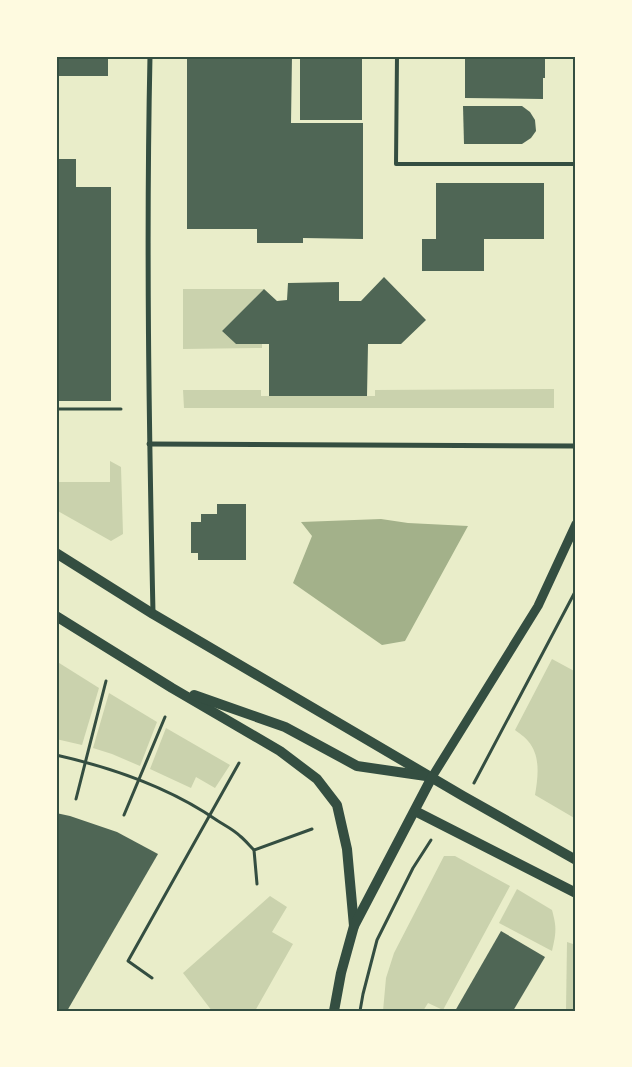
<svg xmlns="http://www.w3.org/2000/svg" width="632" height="1067" font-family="Raleway,sans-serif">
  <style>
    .green { fill: #cad2ad }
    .water { fill: #a3b18a }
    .building { fill: #4f6655 }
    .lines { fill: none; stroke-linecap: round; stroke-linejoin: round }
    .path { stroke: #344e41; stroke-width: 3 }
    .service { stroke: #344e41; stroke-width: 4 }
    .minor { stroke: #344e41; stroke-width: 5 }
    .tertiary { stroke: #344e41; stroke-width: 9 }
    .secondary { stroke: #344e41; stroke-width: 10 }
    .neatline { fill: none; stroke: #344e41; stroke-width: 2 }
  </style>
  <rect width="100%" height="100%" fill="#e9edc9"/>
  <g class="green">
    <path d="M 183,289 L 264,289 L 222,331 L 236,344 L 262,344 L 262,348 L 183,349 Z"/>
    <path d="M 554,389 L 554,408 L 184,408 L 183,390 L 261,390 L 261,396 L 375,396 L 375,390 Z"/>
    <path d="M 110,461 L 121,467 L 123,534 L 111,541 L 56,510 L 56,482 L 110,482 Z"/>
    <path d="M 552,659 L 576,672 L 576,819 L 535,795 C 538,777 541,756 528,741 C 525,737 519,733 515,730 Z"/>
    <path d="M 56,661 L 99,688 L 82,745 L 56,739 Z"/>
    <path d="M 109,693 L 157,722 L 140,766 L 112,754 L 93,748 Z"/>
    <path d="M 166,728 L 230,765 L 215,788 L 196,777 L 191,788 L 150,769 Z"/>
    <path d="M 444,856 L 455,856 L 510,886 L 443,1010 L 428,1003 L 423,1011 L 383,1011 L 386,978 L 394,953 Z"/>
    <path d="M 517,889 L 552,910 C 557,928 556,933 552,951 L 499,923 Z"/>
    <path d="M 270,896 L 287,907 L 272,932 L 293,944 L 255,1011 L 212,1011 L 183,973 Z"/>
    <path d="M 567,942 L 573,944 L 576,948 L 576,1011 L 566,1011 Z"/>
  </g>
  <path class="water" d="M 381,519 L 408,523 L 468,526 L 405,641 L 382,645 L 293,583 L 312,536 L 301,522 Z"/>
  <g class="building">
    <rect x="56" y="56" width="52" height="20"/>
    <path d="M 187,56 L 292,56 L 291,123 L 363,123 L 363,239 L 303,238 L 303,243 L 257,243 L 257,229 L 187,229 Z"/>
    <rect x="300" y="56" width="62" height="64"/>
    <path d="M 465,56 L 545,56 L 545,78 L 543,78 L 543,99 L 465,98 Z"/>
    <path d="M 463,106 L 522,106 L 530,112 L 535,120 L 536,131 L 531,138 L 522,144 L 464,144 Z"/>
    <path d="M 56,159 L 76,159 L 76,187 L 111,187 L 111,401 L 56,401 Z"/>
    <path d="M 436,183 L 544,183 L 544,239 L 484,239 L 484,271 L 422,271 L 422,239 L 436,239 Z"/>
    <path d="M 384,277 L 426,320 L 401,344 L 368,344 L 367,396 L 269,396 L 269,344 L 236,344 L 222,331 L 264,289 L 277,301 L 287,300 L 288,283 L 339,282 L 339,301 L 361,301 Z"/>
    <path d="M 217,504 L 246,504 L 246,560 L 198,560 L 198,553 L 191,553 L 191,522 L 201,522 L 201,514 L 217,514 Z"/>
    <path d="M 56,813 L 70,816 L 117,832 L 158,854 L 67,1011 L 56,1011 Z"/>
    <path d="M 501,931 L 545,957 L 513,1011 L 455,1011 Z"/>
  </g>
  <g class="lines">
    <g class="path">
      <path d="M 56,409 L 121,409"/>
      <path d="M 56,755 C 114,768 169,787 218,821 C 226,826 234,830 240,836 C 245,840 249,845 254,850"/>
      <path d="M 474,783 L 576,590"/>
      <path d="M 76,799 L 106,681"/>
      <path d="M 124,815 L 165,717"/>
      <path d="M 257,884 L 254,850 L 312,829"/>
      <path d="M 152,978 L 128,961 L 239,763"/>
      <path d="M 360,1011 L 363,994 L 377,940 L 413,868 L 431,840"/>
    </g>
    <path class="service" d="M 397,56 L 396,164 L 576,164"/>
    <g class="minor">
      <path d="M 150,56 C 146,242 149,427 153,613"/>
      <path d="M 149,444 L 576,446"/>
    </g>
    <path class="tertiary" d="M 432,777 L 538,606 L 576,524"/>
    <g class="secondary">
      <path d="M 56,553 L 153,614 L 463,796 L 576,860"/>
      <path d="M 56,616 L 172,688 L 280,751 L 317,779 L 337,805 L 347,849 L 354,926"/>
      <path d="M 194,695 L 285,727 L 357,766 L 426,776"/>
      <path d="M 415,811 L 576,893"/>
      <path d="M 334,1011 L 341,973 L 354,926 L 432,777"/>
    </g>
  </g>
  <rect width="632" height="1067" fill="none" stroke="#fefae0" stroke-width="115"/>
  <rect x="58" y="58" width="516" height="952" class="neatline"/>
</svg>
